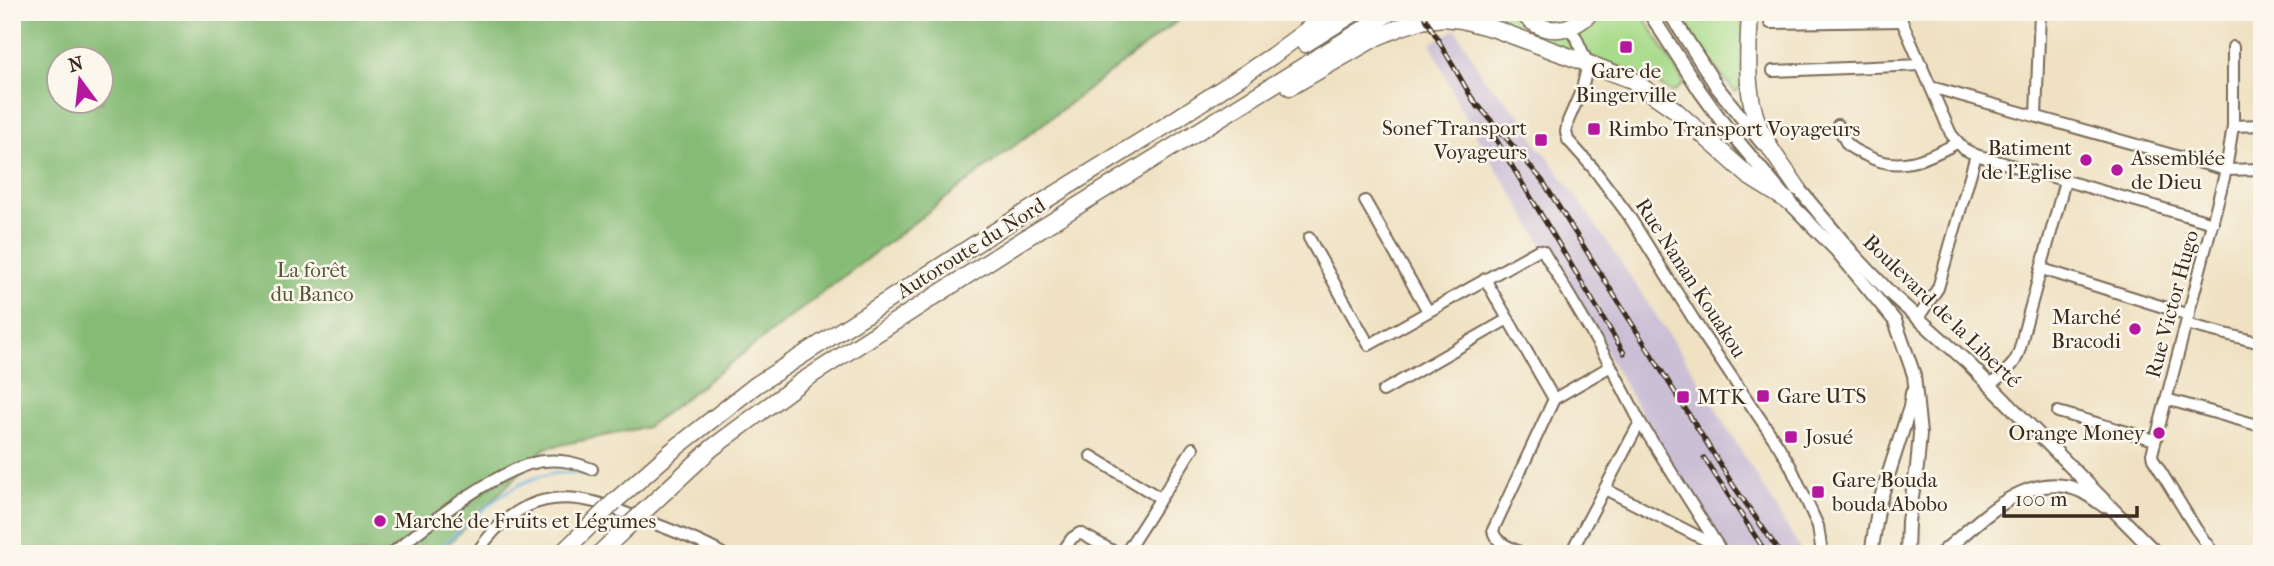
<svg xmlns="http://www.w3.org/2000/svg" width="2274" height="566" font-family="'IM FELL French Canon',serif">
  <style>
    .industrial { fill: #cbbfd5 }
    .green { fill: #a8db8a; stroke: #728254; stroke-width: 2 }
    .forest { fill: #86bb76; stroke: #60724a; stroke-width: 2; fill-rule: evenodd }
    .lines { fill: none; stroke-linecap: round; stroke-linejoin: round }
    .stream { stroke: #6bb6e4; stroke-width: 2.5 }
    .minor-casing { stroke: #7a6a57; stroke-width: 14 }
    .major-casing { stroke: #7a6a57; stroke-width: 16 }
    .highway-casing { stroke: #7a6a57; stroke-width: 19 }
    .minor { stroke: #fff; stroke-width: 10 }
    .major { stroke: #fff; stroke-width: 12 }
    .highway { stroke: #fff; stroke-width: 16 }
    .rail-casing { stroke: #3b2a1e; stroke-width: 5 }
    .rail { stroke: #fbf7ec; stroke-width: 2.5; stroke-dasharray: 8; stroke-linecap: butt }
    .highway-bridge-casing { stroke: #7a6a57; stroke-width: 19; stroke-linecap: butt }
    .highway-bridge { stroke: #fff; stroke-width: 16 }
    .poi-dot { fill: #b5179e; stroke: #fbf7ec; stroke-width: 2.5 }
    .labels { text-anchor: middle; dominant-baseline: central; stroke-width: 5; stroke-linejoin: round; paint-order: stroke }
    .poi-label { font-size: 21px; fill: #3b2a1e; stroke: #fbf7ec; text-anchor: start }
    .street-label { font-size: 21px; fill: #3b2a1e; stroke: #fbf7ec }
    .park-label { font-size: 21px; fill: #565639; stroke: #fbf7ec }
  </style>
  <rect width="100%" height="100%" fill="#fbf7ec"/>
  <filter id="ink" filterUnits="userSpaceOnUse"><feTurbulence type="fractalNoise" baseFrequency=".0143" numOctaves="2"/><feDisplacementMap in="SourceGraphic" scale="14" xChannelSelector="R" yChannelSelector="G"/><feConvolveMatrix kernelMatrix="1 2 1 2 8 2 1 2 1" color-interpolation-filters="sRGB"/></filter>
  <filter id="wash" filterUnits="userSpaceOnUse"><feTurbulence type="fractalNoise" baseFrequency=".00686" numOctaves="4" result="noise"/><feDisplacementMap in="SourceGraphic" scale="28" xChannelSelector="R" yChannelSelector="G"/><feGaussianBlur stdDeviation="1.57" result="paint"/><feColorMatrix in="noise" values="0 0 0 0 0 0 0 0 0 0 0 0 0 0 0 0 0 1.4 0 .05"/><feComposite in="paint" operator="in"/></filter>
  <g filter="url(#wash)">
    <rect width="100%" height="100%" fill="#efe1c2"/>
    <path class="industrial" d="M 1456,29 L 1484,78 L 1524,120 L 1538,147 L 1546,154 L 1596,225 L 1698,379 L 1803,554 L 1726,554 L 1676,474 L 1577,301 L 1460,108 L 1431,43 Z"/>
    <g class="green">
      <path d="M 1461,12 L 1641,12 L 1684,83 L 1673,93 L 1643,76 L 1623,68 Z"/>
      <path d="M 1678,12 L 1744,12 L 1744,85 L 1735,92 L 1698,44 Z"/>
    </g>
    <path class="forest" d="M 12,12 L 1189,12 L 647,427 L 545,448 L 438,554 L 12,554 ZM 60,60 L 102,60 L 102,102 L 60,102 Z"/>
    <g class="lines">
      <path class="stream" d="M 434,554 C 472,521 512,472 567,473 C 576,473 585,475 594,477"/>
    </g>
  </g>
  <g filter="url(#ink)">
    <g class="lines">
      <g class="minor-casing">
        <g id="minor">
          <path d="M 1898,12 L 1951,134 L 1964,149 L 1976,155 L 2213,223"/>
          <path d="M 1770,23 L 1902,21"/>
          <path d="M 1566,28 L 1576,37 L 1588,64 L 1582,89 L 1568,121 L 1566,132 L 1568,140 L 1593,168 L 1629,216 L 1704,336 L 1778,445 L 1790,465 L 1818,526 L 1822,554"/>
          <path d="M 1773,71 L 1922,65"/>
          <path d="M 1931,87 L 2226,170 L 2262,169"/>
          <path d="M 2036,116 L 2040,12"/>
          <path d="M 1838,125 C 1841,131 1844,140 1848,145 C 1853,150 1861,153 1867,156 C 1900,173 1928,158 1957,143"/>
          <path d="M 2233,126 L 2262,125"/>
          <path d="M 1365,201 L 1428,311"/>
          <path d="M 1309,238 L 1369,345 L 1538,250 L 1543,251 L 1611,366 L 1554,399 L 1493,530 C 1495,544 1512,547 1523,554"/>
          <path d="M 2042,269 L 2189,315"/>
          <path d="M 1485,279 L 1554,399"/>
          <path d="M 1918,318 L 1938,288 L 1976,155"/>
          <path d="M 2186,324 L 2257,342"/>
          <path d="M 1611,366 L 1640,422"/>
          <path d="M 1990,385 C 2015,364 2018,363 2024,331 L 2065,181"/>
          <path d="M 1383,391 L 1508,319"/>
          <path d="M 2166,399 L 2261,426"/>
          <path d="M 2058,412 L 2155,440"/>
          <path d="M 1091,456 L 1160,498"/>
          <path d="M 1605,489 L 1715,545"/>
          <path d="M 391,554 C 425,526 501,465 544,461 C 562,459 576,463 592,469"/>
          <path d="M 476,554 C 505,511 540,489 594,502 C 609,506 624,513 639,518 C 667,528 697,539 723,554"/>
          <path d="M 1061,554 L 1072,538 L 1080,533 L 1118,554"/>
          <path d="M 1125,554 L 1193,448"/>
          <path d="M 1570,554 L 1640,422 L 1723,554"/>
          <path d="M 2214,554 L 2196,529 L 2153,459 L 2152,454 L 2226,170 L 2233,126 L 2233,47"/>
        </g>
      </g>
      <g class="major-casing">
        <g id="major">
          <path d="M 1649,12 L 1700,91 L 1726,127 L 1788,201 L 1836,250 L 1895,321 L 1914,375 L 1920,434 L 1917,467 L 1908,521 L 1907,554"/>
          <path d="M 1669,12 L 1717,87 L 1762,143"/>
          <path d="M 1793,182 L 1854,255 L 1891,294 L 1968,363 L 2157,554"/>
          <path d="M 1871,554 L 1879,504 L 1910,407 L 1912,393"/>
          <path d="M 1941,554 C 1978,523 2027,467 2081,491 C 2089,495 2097,501 2104,506"/>
        </g>
      </g>
      <g class="highway-casing">
        <g id="highway">
          <path d="M 1522,12 C 1542,36 1570,34 1591,12"/>
          <path d="M 1750,12 C 1748,55 1743,102 1766,141 C 1775,157 1787,172 1797,187"/>
          <path d="M 1305,44 L 1356,12"/>
          <path d="M 1290,87 L 1377,37 L 1401,27 L 1420,21 L 1443,18 L 1462,20 L 1495,29 L 1632,80 L 1674,109 L 1751,178 L 1788,201"/>
          <path d="M 614,502 L 673,450 L 756,385 L 991,234 L 1170,123 L 1272,56 L 1331,12"/>
          <path d="M 641,514 L 712,448 L 801,382 L 1016,244 L 1391,12"/>
          <path d="M 561,554 L 601,515"/>
          <path d="M 599,554 L 625,529"/>
        </g>
      </g>
      <use href="#minor" class="minor"/>
      <use href="#major" class="major"/>
      <use href="#highway" class="highway"/>
      <g class="rail-casing">
        <g id="rail">
          <path d="M 1422,12 L 1477,107"/>
          <path d="M 1472,98 L 1542,180 L 1733,485 L 1781,554"/>
          <path d="M 1491,131 L 1624,353"/>
          <path d="M 1704,458 L 1767,554"/>
        </g>
      </g>
      <use href="#rail" class="rail"/>
      <g class="highway-bridge-casing">
        <g id="highway-bridge">
          <path d="M 601,515 L 614,502"/>
          <path d="M 625,529 L 641,514"/>
        </g>
      </g>
      <use href="#highway-bridge" class="highway-bridge"/>
    </g>
  </g>
  <g class="poi-dot">
    <rect x="1619" y="40" width="14" height="14" rx="3.5"/>
    <rect x="1587" y="122" width="14" height="14" rx="3.5"/>
    <rect x="1534" y="133" width="14" height="14" rx="3.5"/>
    <circle cx="2086" cy="160" r="7"/>
    <circle cx="2117" cy="170" r="7"/>
    <circle cx="2135" cy="329" r="7"/>
    <rect x="1756" y="389" width="14" height="14" rx="3.5"/>
    <rect x="1676" y="390" width="14" height="14" rx="3.5"/>
    <circle cx="2159" cy="433" r="7"/>
    <rect x="1784" y="430" width="14" height="14" rx="3.5"/>
    <rect x="1811" y="485" width="14" height="14" rx="3.5"/>
    <circle cx="380" cy="521" r="7"/>
  </g>
  <g class="labels">
    <g class="poi-label">
      <text x="1626" y="71" text-anchor="middle">Gare de<tspan x="1626" dy="24">Bingerville</tspan></text>
      <text x="1527" y="128" text-anchor="end">Sonef Transport<tspan x="1527" dy="24">Voyageurs</tspan></text>
      <text x="1608" y="129">Rimbo Transport Voyageurs</text>
      <text x="2072" y="148" text-anchor="end">Batiment<tspan x="2072" dy="24">de l'Eglise</tspan></text>
      <text x="2131" y="158">Assemblée<tspan x="2131" dy="24">de Dieu</tspan></text>
      <text x="2121" y="317" text-anchor="end">Marché<tspan x="2121" dy="24">Bracodi</tspan></text>
      <text x="1777" y="396">Gare UTS</text>
      <text x="1697" y="397">MTK</text>
      <text x="2145" y="433" text-anchor="end">Orange Money</text>
      <text x="1805" y="437">Josué</text>
      <text x="1832" y="480">Gare Bouda<tspan x="1832" dy="24">bouda Abobo</tspan></text>
      <text x="394" y="521">Marché de Fruits et Légumes</text>
    </g>
    <g class="street-label">
      <text transform="translate(971 248) rotate(-32)">Autoroute du Nord</text>
      <text transform="translate(1691 278) rotate(57)">Rue Nanan Kouakou</text>
      <text transform="translate(2172 304) rotate(-75)">Rue Victor Hugo</text>
      <text transform="translate(1942 311) rotate(44)">Boulevard de la Liberté</text>
    </g>
    <g class="park-label">
      <text x="312" y="270">La forêt<tspan x="312" dy="24">du Banco</tspan></text>
    </g>
  </g>
  <rect width="2274" height="566" fill="none" stroke="#fbf7ec" stroke-width="42"/>
  <g transform="translate(80 80) rotate(345)"><circle r="33" fill="#fbf7ec" stroke="#aea59a" stroke-width="2"/>
  <path d="M0-5L12 26L0 18L-12 26Z" fill="#b5179e"/>
  <text y="-10" font-size="19" font-weight="bold" text-anchor="middle" fill="#3b2a1e">N</text>
  </g>
  <path d="M2004 506v10h133v-10" fill="none" stroke="#3b2a1e" stroke-width="3.5"/>
  <text x="2015" y="506" font-size="21" fill="#3b2a1e" stroke="#fbf7ec" stroke-width="5" paint-order="stroke">100 m</text>
</svg>
